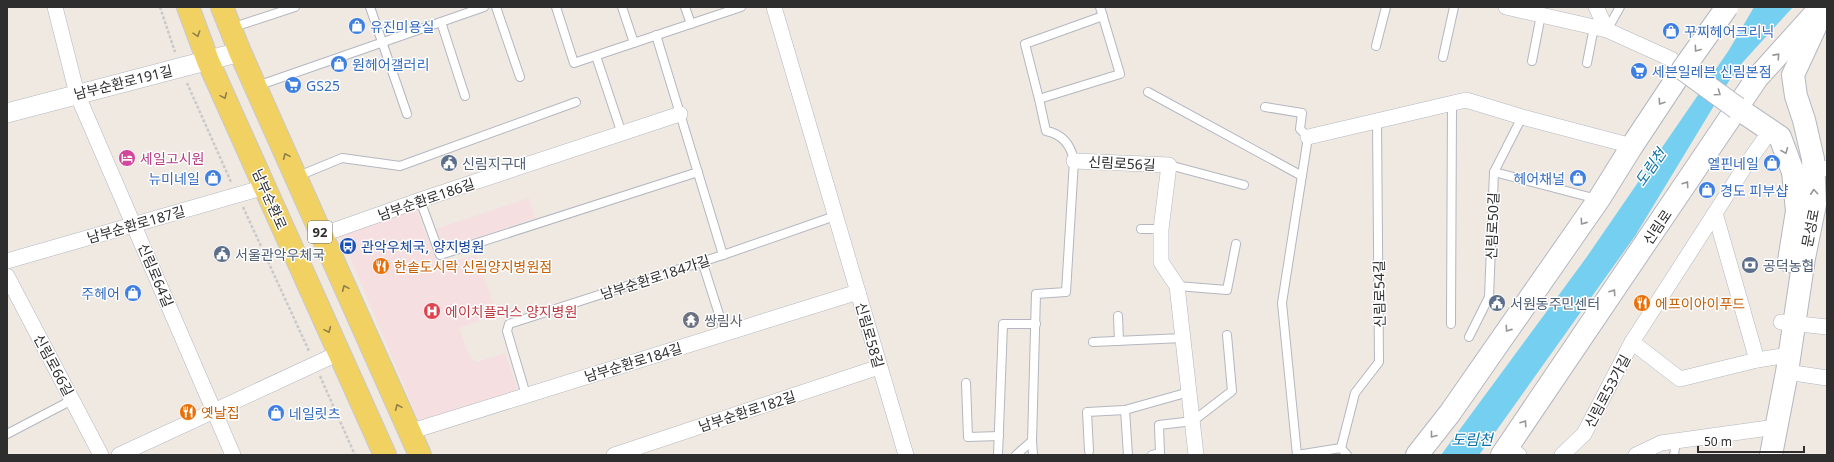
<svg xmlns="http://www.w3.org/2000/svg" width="1834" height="462" font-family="'Noto Sans','Noto Sans KR',sans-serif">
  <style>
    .medical { fill: #f5dfe0 }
    .water { fill: #75cff0 }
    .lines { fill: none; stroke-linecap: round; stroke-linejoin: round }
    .service-casing { stroke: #b4b7c1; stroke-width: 10 }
    .minor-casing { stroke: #b4b7c1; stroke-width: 16 }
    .tertiary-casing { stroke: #b4b7c1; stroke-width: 20 }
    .secondary-casing { stroke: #b4b7c1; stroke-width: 24 }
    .primary-casing { stroke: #c9c9c9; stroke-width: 24 }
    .path { stroke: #c9c9c9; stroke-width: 2.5; stroke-dasharray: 3 2; stroke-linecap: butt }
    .service { stroke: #fff; stroke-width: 8 }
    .minor { stroke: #fff; stroke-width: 15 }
    .tertiary { stroke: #fff; stroke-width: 19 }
    .secondary { stroke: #fff; stroke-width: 22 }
    .primary { stroke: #f2d163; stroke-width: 22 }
    .secondary-bridge-casing { stroke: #b4b7c1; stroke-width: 24; stroke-linecap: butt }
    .secondary-bridge { stroke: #fff; stroke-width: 22 }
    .oneway { stroke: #908048 }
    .oneway2 { stroke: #969696 }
    .labels { text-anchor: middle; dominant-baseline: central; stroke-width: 3; stroke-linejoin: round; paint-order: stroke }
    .shield { fill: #fff; stroke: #6d6d6d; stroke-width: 1 }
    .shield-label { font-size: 13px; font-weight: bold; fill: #2e2e2e }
    .shop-label { font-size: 14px; fill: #366cbe; stroke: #fff; text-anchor: start }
    .street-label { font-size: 14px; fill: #2e2e2e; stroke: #fff }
    .hotel-label { font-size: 14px; fill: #b23c85; stroke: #fff; text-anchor: start }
    .service-label { font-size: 14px; fill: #4e5e75; stroke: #fff; text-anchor: start }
    .transit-label { font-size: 14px; fill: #164399; stroke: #fff; text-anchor: start }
    .food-label { font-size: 14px; fill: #c56008; stroke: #fff; text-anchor: start }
    .health-label { font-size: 14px; fill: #be3a42; stroke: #fff; text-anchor: start }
    .worship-label { font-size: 14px; fill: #5b616d; stroke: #fff; text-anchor: start }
    .water-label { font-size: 15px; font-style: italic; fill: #0d6fa3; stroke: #fff }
  </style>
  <rect width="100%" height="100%" fill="#efe9e1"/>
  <g class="medical">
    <path d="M 529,198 L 535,218 L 443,249 L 436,229 Z"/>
    <path d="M 416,209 L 438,266 L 476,255 L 494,305 L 492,317 L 459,328 L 470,357 L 477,362 L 505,353 L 519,393 L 419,421 L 341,236 Z"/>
  </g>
  <path class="water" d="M 1754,7 L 1793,7 L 1743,62 L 1729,81 L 1635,236 L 1479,455 L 1441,455 L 1586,258 L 1729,50 Z"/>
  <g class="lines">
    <g class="service-casing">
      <g id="service">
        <path d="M 370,7 L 407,114"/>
        <path d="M 496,7 L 520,77"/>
        <path d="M 556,7 L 574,63 L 741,7"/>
        <path d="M 622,7 L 634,43"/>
        <path d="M 685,7 L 691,24"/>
        <path d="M 441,22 L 465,96"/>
        <path d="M 231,28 L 295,7"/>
        <path d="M 1607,30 L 1620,7"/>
        <path d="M 1376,46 L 1386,7"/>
        <path d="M 596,56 L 622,134"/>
        <path d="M 1443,57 L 1454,7"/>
        <path d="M 1532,61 L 1541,15"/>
        <path d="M 1587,63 L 1594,27"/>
        <path d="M 257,86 L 484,7"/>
        <path d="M 1148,92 L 1302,176"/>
        <path d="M 1039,99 L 1025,44 L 1103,16"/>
        <path d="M 1265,107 L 1302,113 L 1300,129 L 1308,137 L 1282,303 L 1297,455 L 1341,448"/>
        <path d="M 1169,165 L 1244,185"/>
        <path d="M 1494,172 L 1597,199"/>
        <path d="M 296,177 L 342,158 L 400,166 L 576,102"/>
        <path d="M 420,200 L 440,255 L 698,172"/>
        <path d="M 1141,229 L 1161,229"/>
        <path d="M 723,255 L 835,216"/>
        <path d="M 702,261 L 725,333"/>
        <path d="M 1177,286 L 1227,290 L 1236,244"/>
        <path d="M 1118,316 L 1119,341"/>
        <path d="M 1451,324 L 1452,103"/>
        <path d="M 1469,337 L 1489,297 L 1494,172 L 1522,117"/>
        <path d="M 1093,342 L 1183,338"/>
        <path d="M 966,383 L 968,437 L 999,436"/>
        <path d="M 526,395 L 507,331 L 509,324 L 723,255 L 656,35"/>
        <path d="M 1125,410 L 1128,455"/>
        <path d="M 7,434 L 72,400"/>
        <path d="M 1032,441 L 1033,455"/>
        <path d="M 1089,451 L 1087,412 L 1125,410 L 1189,392"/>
        <path d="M 998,455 L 1003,324 L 1036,324"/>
        <path d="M 1016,455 L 1032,441 L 1036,294 L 1066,292 L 1074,161 C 1071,145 1062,134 1046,131 L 1039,99 L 1120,74 L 1100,7"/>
        <path d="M 1152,455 L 1160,453 L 1159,425 L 1193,421 L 1232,391 L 1227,335"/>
        <path d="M 1347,455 L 1341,448 L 1355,393 L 1379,362 L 1377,121"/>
        <path d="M 1674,455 L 1676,442"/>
      </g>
    </g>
    <g class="minor-casing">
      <g id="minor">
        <path d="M 55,7 L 77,94 L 233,455"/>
        <path d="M 774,7 L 906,455"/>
        <path d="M 1506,7 L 1607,30"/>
        <path d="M 1596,7 L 1607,30 L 1671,59 L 1683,69"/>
        <path d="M 1308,137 L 1466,100 L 1522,117 L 1632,146"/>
        <path d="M 1074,161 L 1169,165 L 1161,229 L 1161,262 L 1177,286 L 1196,455"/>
        <path d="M 1813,170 L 1827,168"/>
        <path d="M 1715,213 L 1757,360"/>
        <path d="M 321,235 L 420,200 L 680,114"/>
        <path d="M 7,261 L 265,187"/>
        <path d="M 7,276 L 101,455"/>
        <path d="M 1781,322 L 1827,327"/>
        <path d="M 1632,342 L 1680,379 L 1757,360 L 1789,355"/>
        <path d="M 1787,372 L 1827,378"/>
        <path d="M 409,432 L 858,292"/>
        <path d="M 1508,447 L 1519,455"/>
        <path d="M 119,455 L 339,353"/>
        <path d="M 614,455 L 879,367"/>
        <path d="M 1562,455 L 1584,434 L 1632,342 L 1744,168 L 1770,131"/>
        <path d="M 1636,455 L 1661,443 L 1776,427"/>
      </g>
    </g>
    <g class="tertiary-casing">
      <path id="tertiary" d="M 7,113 L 240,52"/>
    </g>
    <g class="secondary-casing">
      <g id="secondary">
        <path d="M 1737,108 L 1780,137 L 1793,172 L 1797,211 L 1789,261"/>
        <path d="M 1417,455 L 1450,413 L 1599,199 L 1632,146 L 1683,69"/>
        <path d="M 1502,455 L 1757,78 L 1821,7"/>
        <path d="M 1771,455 L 1787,372 L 1804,258 L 1815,204 L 1813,159 L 1804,120 L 1796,96 L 1793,75 L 1818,21"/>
      </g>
    </g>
    <g class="primary-casing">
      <g id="primary">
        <path d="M 188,7 L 208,61 L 385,455"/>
        <path d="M 222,7 L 240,52 L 420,455"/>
      </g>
    </g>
    <g class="path">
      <path d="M 160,7 L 175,52"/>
      <path d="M 187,83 L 231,182"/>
      <path d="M 243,207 L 309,351"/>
      <path d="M 320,376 L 355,455"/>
    </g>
    <use href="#service" class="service"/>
    <use href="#minor" class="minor"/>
    <use href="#tertiary" class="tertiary"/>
    <use href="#secondary" class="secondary"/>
    <use href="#primary" class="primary"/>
    <g class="secondary-bridge-casing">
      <path id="secondary-bridge" d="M 1727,7 L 1683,69 L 1737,108"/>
    </g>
    <use href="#secondary-bridge" class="secondary-bridge"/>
  </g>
  <defs><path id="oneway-chevron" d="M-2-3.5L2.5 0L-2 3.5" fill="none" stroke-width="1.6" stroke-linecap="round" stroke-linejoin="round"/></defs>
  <g class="oneway">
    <use href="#oneway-chevron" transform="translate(197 34) rotate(72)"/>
    <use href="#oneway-chevron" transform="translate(224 96) rotate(66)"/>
    <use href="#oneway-chevron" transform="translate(286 156) rotate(-114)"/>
    <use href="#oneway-chevron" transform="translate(345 288) rotate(-114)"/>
    <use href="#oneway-chevron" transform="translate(328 330) rotate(66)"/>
    <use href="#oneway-chevron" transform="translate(398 407) rotate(-114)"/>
  </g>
  <g class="oneway2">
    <use href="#oneway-chevron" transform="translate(1697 49) rotate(126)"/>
    <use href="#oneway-chevron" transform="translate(1777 56) rotate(-48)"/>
    <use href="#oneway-chevron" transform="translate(1718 93) rotate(35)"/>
    <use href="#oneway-chevron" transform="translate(1661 102) rotate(124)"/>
    <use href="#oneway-chevron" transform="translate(1785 151) rotate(68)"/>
    <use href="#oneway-chevron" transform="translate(1686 184) rotate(-56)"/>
    <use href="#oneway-chevron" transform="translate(1814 192) rotate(-94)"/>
    <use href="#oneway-chevron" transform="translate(1583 222) rotate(125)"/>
    <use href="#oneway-chevron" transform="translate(1613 292) rotate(-56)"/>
    <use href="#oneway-chevron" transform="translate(1508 329) rotate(125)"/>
    <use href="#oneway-chevron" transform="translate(1524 423) rotate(-56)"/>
    <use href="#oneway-chevron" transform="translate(1433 435) rotate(128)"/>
  </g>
  <defs>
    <g id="shop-disc" transform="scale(0.9)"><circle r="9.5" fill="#3f7fe0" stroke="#fff"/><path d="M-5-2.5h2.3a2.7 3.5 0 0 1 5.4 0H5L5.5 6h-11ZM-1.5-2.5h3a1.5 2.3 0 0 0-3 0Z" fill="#fff"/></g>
    <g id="supermarket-disc" transform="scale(0.9)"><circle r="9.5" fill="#3f7fe0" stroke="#fff"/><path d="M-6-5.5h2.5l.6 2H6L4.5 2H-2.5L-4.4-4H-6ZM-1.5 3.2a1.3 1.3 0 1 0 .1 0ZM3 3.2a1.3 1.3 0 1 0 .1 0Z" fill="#fff"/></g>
    <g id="hotel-disc" transform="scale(0.9)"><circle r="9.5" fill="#d1479c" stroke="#fff"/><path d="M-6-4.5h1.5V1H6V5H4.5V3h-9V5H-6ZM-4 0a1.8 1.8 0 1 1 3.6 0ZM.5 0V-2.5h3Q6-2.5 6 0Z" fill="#fff"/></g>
    <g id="civic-disc" transform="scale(0.9)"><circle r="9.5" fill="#5c6f8a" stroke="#fff"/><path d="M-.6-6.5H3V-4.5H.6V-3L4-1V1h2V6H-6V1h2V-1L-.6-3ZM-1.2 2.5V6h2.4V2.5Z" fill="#fff"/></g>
    <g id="bus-disc" transform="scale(0.9)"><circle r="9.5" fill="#1a4fb4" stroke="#fff"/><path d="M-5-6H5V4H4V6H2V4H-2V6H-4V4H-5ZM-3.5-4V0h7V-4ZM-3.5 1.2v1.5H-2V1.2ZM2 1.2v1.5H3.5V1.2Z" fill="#fff"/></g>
    <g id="bank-disc" transform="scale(0.9)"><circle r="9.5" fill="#5c6f8a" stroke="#fff"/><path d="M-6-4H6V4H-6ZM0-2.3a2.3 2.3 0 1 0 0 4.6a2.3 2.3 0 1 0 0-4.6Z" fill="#fff"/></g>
    <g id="restaurant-disc" transform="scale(0.9)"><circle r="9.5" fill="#e8710a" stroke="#fff"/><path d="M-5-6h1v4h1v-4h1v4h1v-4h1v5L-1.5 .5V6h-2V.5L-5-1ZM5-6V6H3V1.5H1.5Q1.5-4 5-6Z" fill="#fff"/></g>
    <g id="hospital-disc" transform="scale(0.9)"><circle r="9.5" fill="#e0444e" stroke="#fff"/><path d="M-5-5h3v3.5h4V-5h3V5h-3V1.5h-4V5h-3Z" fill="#fff"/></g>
    <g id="temple-disc" transform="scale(0.9)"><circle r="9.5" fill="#6b7280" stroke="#fff"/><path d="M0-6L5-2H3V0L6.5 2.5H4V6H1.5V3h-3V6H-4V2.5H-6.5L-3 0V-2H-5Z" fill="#fff"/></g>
  </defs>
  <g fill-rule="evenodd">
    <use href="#shop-disc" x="357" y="26"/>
    <use href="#shop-disc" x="1671" y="31"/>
    <use href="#shop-disc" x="339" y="64"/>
    <use href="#supermarket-disc" x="1639" y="71"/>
    <use href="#supermarket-disc" x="293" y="85"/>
    <use href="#hotel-disc" x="127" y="158"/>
    <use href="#civic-disc" x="449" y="163"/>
    <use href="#shop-disc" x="1772" y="163"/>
    <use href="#shop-disc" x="213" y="178"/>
    <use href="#shop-disc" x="1578" y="178"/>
    <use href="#shop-disc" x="1707" y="190"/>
    <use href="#bus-disc" x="348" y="246"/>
    <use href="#civic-disc" x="222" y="254"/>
    <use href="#bank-disc" x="1750" y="265"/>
    <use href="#restaurant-disc" x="381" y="266"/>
    <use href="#shop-disc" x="133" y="293"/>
    <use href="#civic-disc" x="1497" y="303"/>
    <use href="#restaurant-disc" x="1642" y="303"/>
    <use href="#hospital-disc" x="432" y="311"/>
    <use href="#temple-disc" x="691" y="320"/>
    <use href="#restaurant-disc" x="188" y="412"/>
    <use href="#shop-disc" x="276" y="413"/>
  </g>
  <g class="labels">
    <rect class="shield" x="308" y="221" width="24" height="22" rx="3"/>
    <g class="shield-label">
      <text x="320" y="232">92</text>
    </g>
    <g class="shop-label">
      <text x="370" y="26">유진미용실</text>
      <text x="1684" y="31">꾸찌헤어크리닉</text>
      <text x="352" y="64">원헤어갤러리</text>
      <text x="1652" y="71">세븐일레븐 신림본점</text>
      <text x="306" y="85">GS25</text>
      <text x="1759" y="163" text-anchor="end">엘핀네일</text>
      <text x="200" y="178" text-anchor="end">뉴미네일</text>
      <text x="1565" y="178" text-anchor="end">헤어채널</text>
      <text x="1720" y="190">경도 피부샵</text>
      <text x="120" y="293" text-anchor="end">주헤어</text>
      <text x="289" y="413">네일릿츠</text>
    </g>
    <g class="street-label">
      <text transform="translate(123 82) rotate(-14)">남부순환로191길</text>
      <text transform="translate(1122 163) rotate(3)">신림로56길</text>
      <text transform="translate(270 199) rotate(66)">남부순환로</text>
      <text transform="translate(426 199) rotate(-19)">남부순환로186길</text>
      <text transform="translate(136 224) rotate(-16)">남부순환로187길</text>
      <text transform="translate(1492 226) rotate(-88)">신림로50길</text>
      <text transform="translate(1657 227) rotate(-56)">신림로</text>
      <text transform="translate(1810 228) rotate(-79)">문성로</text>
      <text transform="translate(156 275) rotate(67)">신림로64길</text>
      <text transform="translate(655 277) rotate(-18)">남부순환로184가길</text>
      <text transform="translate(1379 294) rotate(-91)">신림로54길</text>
      <text transform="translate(870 335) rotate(74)">신림로58길</text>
      <text transform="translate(633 362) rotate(-17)">남부순환로184길</text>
      <text transform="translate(54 365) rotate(62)">신림로66길</text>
      <text transform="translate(1607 391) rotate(-62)">신림로53가길</text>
      <text transform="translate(747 411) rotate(-18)">남부순환로182길</text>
    </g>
    <g class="hotel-label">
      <text x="140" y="158">세일고시원</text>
    </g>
    <g class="service-label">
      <text x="462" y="163">신림지구대</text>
      <text x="235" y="254">서울관악우체국</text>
      <text x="1763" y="265">공덕농협</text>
      <text x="1510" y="303">서원동주민센터</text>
    </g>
    <g class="transit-label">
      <text x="361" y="246">관악우체국, 양지병원</text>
    </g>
    <g class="food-label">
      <text x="394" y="266">한솥도시락 신림양지병원점</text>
      <text x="1655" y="303">에프이아이푸드</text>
      <text x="201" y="412">옛날집</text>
    </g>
    <g class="health-label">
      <text x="445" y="311">에이치플러스 양지병원</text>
    </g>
    <g class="worship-label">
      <text x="704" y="320">쌍림사</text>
    </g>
    <g class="water-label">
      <text transform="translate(1650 167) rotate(-55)">도림천</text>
      <text x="1472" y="439">도림천</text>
    </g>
  </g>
  <rect width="1834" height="462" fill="none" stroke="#2e2e2e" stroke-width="16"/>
  <path d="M1698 446v6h106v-6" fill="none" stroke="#2e2e2e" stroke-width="2"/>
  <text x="1704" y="446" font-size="12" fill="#2e2e2e" stroke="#ffffff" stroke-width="3" paint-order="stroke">50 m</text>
</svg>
